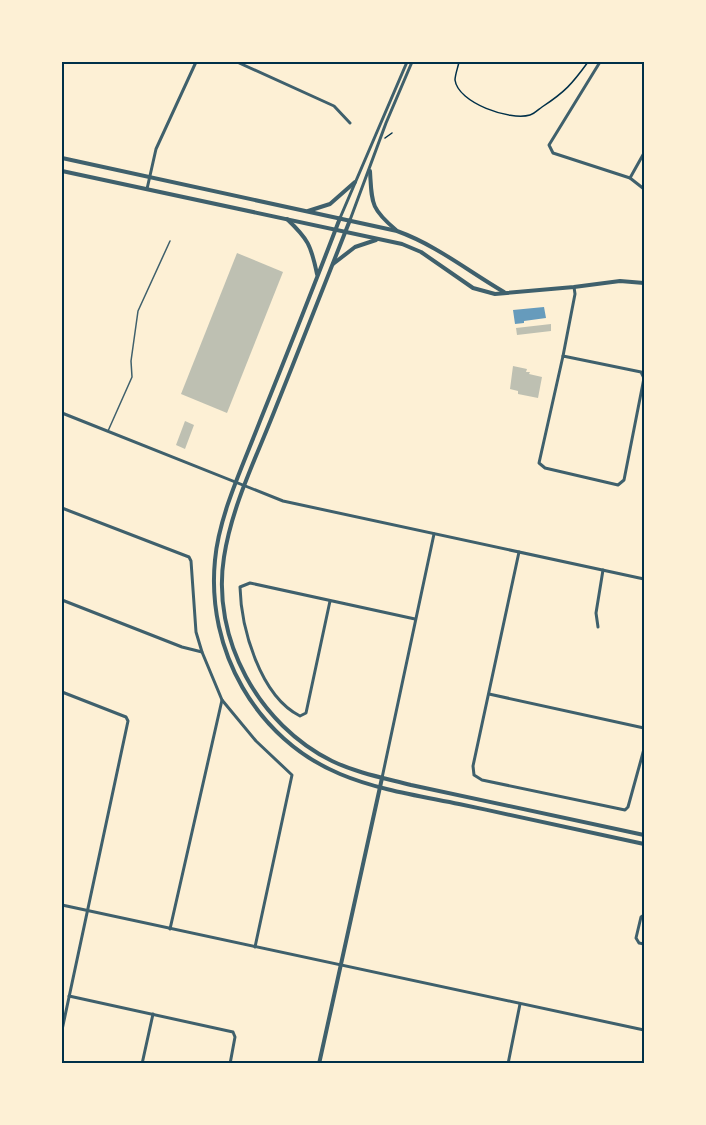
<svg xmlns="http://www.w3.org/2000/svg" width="706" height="1125" font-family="'Asap Condensed',sans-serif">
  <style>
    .water { fill: #669bbc }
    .building { fill: #bec0b2 }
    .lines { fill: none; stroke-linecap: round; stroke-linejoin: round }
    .path { stroke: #003049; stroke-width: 1.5 }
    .service { stroke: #3f606c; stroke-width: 1.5 }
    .minor { stroke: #3f606c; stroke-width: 3 }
    .tertiary { stroke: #3f606c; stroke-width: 4 }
    .neatline { fill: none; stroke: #003049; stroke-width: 2 }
  </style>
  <rect width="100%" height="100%" fill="#fdf0d5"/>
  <path class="water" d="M 544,307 L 546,318 L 524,321 L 524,323 L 515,324 L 513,310 Z"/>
  <g class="building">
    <path d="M 237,253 L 283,272 L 227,413 L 181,394 Z"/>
    <path d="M 551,324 L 551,331 L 517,335 L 516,328 Z"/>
    <path d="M 513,366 L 527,369 L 526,372 L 530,372 L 529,374 L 542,377 L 538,398 L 518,394 L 518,391 L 510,389 Z"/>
    <path d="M 185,421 L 194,425 L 185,449 L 176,445 Z"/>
  </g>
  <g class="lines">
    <g class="path">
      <path d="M 459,62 C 458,67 455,75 455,80 C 458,103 510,121 530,115 C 534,114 539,109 542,107 C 565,92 572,84 588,62"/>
      <path d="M 385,138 L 392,133"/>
    </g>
    <path class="service" d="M 108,431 L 132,377 L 131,361 L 138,311 L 170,241"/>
    <g class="minor">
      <path d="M 237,62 L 334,106 L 350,123"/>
      <path d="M 600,62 L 549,145 L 553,153 L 630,178 L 644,189"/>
      <path d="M 630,178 L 644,153"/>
      <path d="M 147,189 L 156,149 L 196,62"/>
      <path d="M 340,218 L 407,62"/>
      <path d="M 350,220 L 386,123 L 412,62"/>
      <path d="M 563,356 L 641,372 L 644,378 L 624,480 L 618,485 L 545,468 L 539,463 Z"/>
      <path d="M 563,356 L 575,294 L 574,287"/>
      <path d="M 62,413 L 283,501 L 644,579"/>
      <path d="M 62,508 L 189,557 L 191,561 L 196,632 L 202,652 L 222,700 L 256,741 L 292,775 L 255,947"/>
      <path d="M 519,552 L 473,766 L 474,775 L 482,780 L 625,810 L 628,807 L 644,749"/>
      <path d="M 62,600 L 182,647 L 202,652"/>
      <path d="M 330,601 L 306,713 L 300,716 C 260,696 241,628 240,587 L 250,583 L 415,619"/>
      <path d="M 598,627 L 596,613 L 603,570"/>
      <path d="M 62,692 L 126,717 L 128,721 L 62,1030"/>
      <path d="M 489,694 L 644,728"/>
      <path d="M 382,778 L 434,534"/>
      <path d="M 62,905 L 644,1030"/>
      <path d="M 644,915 L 641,917 L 636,938 L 639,943 L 644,944"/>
      <path d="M 170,929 L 222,700"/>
      <path d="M 69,996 L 233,1032 L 235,1037 L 230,1064"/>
      <path d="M 142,1064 L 153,1014"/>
      <path d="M 508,1064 L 520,1004"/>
    </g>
    <g class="tertiary">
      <path d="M 62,158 L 397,231 C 436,245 468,271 504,292"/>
      <path d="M 62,171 L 402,244 L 421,252 L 473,288 L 495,294 L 574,287 L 620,281 L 644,283"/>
      <path d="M 370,171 C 372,203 370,208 396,230"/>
      <path d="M 308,211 L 330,204 L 355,182"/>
      <path d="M 340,218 C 314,286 287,354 260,421 C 244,463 219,515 215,560 C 206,650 256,739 340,774 C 378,790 420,796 459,804 C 521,817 583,831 644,844"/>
      <path d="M 287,219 C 308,239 311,245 317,274"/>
      <path d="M 350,220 C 325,283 301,345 276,407 C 257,456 232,505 224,557 C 211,639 259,725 332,761 C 357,773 384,778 411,785 L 644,835"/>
      <path d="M 333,264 L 355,247 L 376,240"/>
      <path d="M 319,1064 L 382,778"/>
    </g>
  </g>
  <rect width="706" height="1125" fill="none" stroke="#fdf0d5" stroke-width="126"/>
  <rect x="63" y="63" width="580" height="999" class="neatline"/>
</svg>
